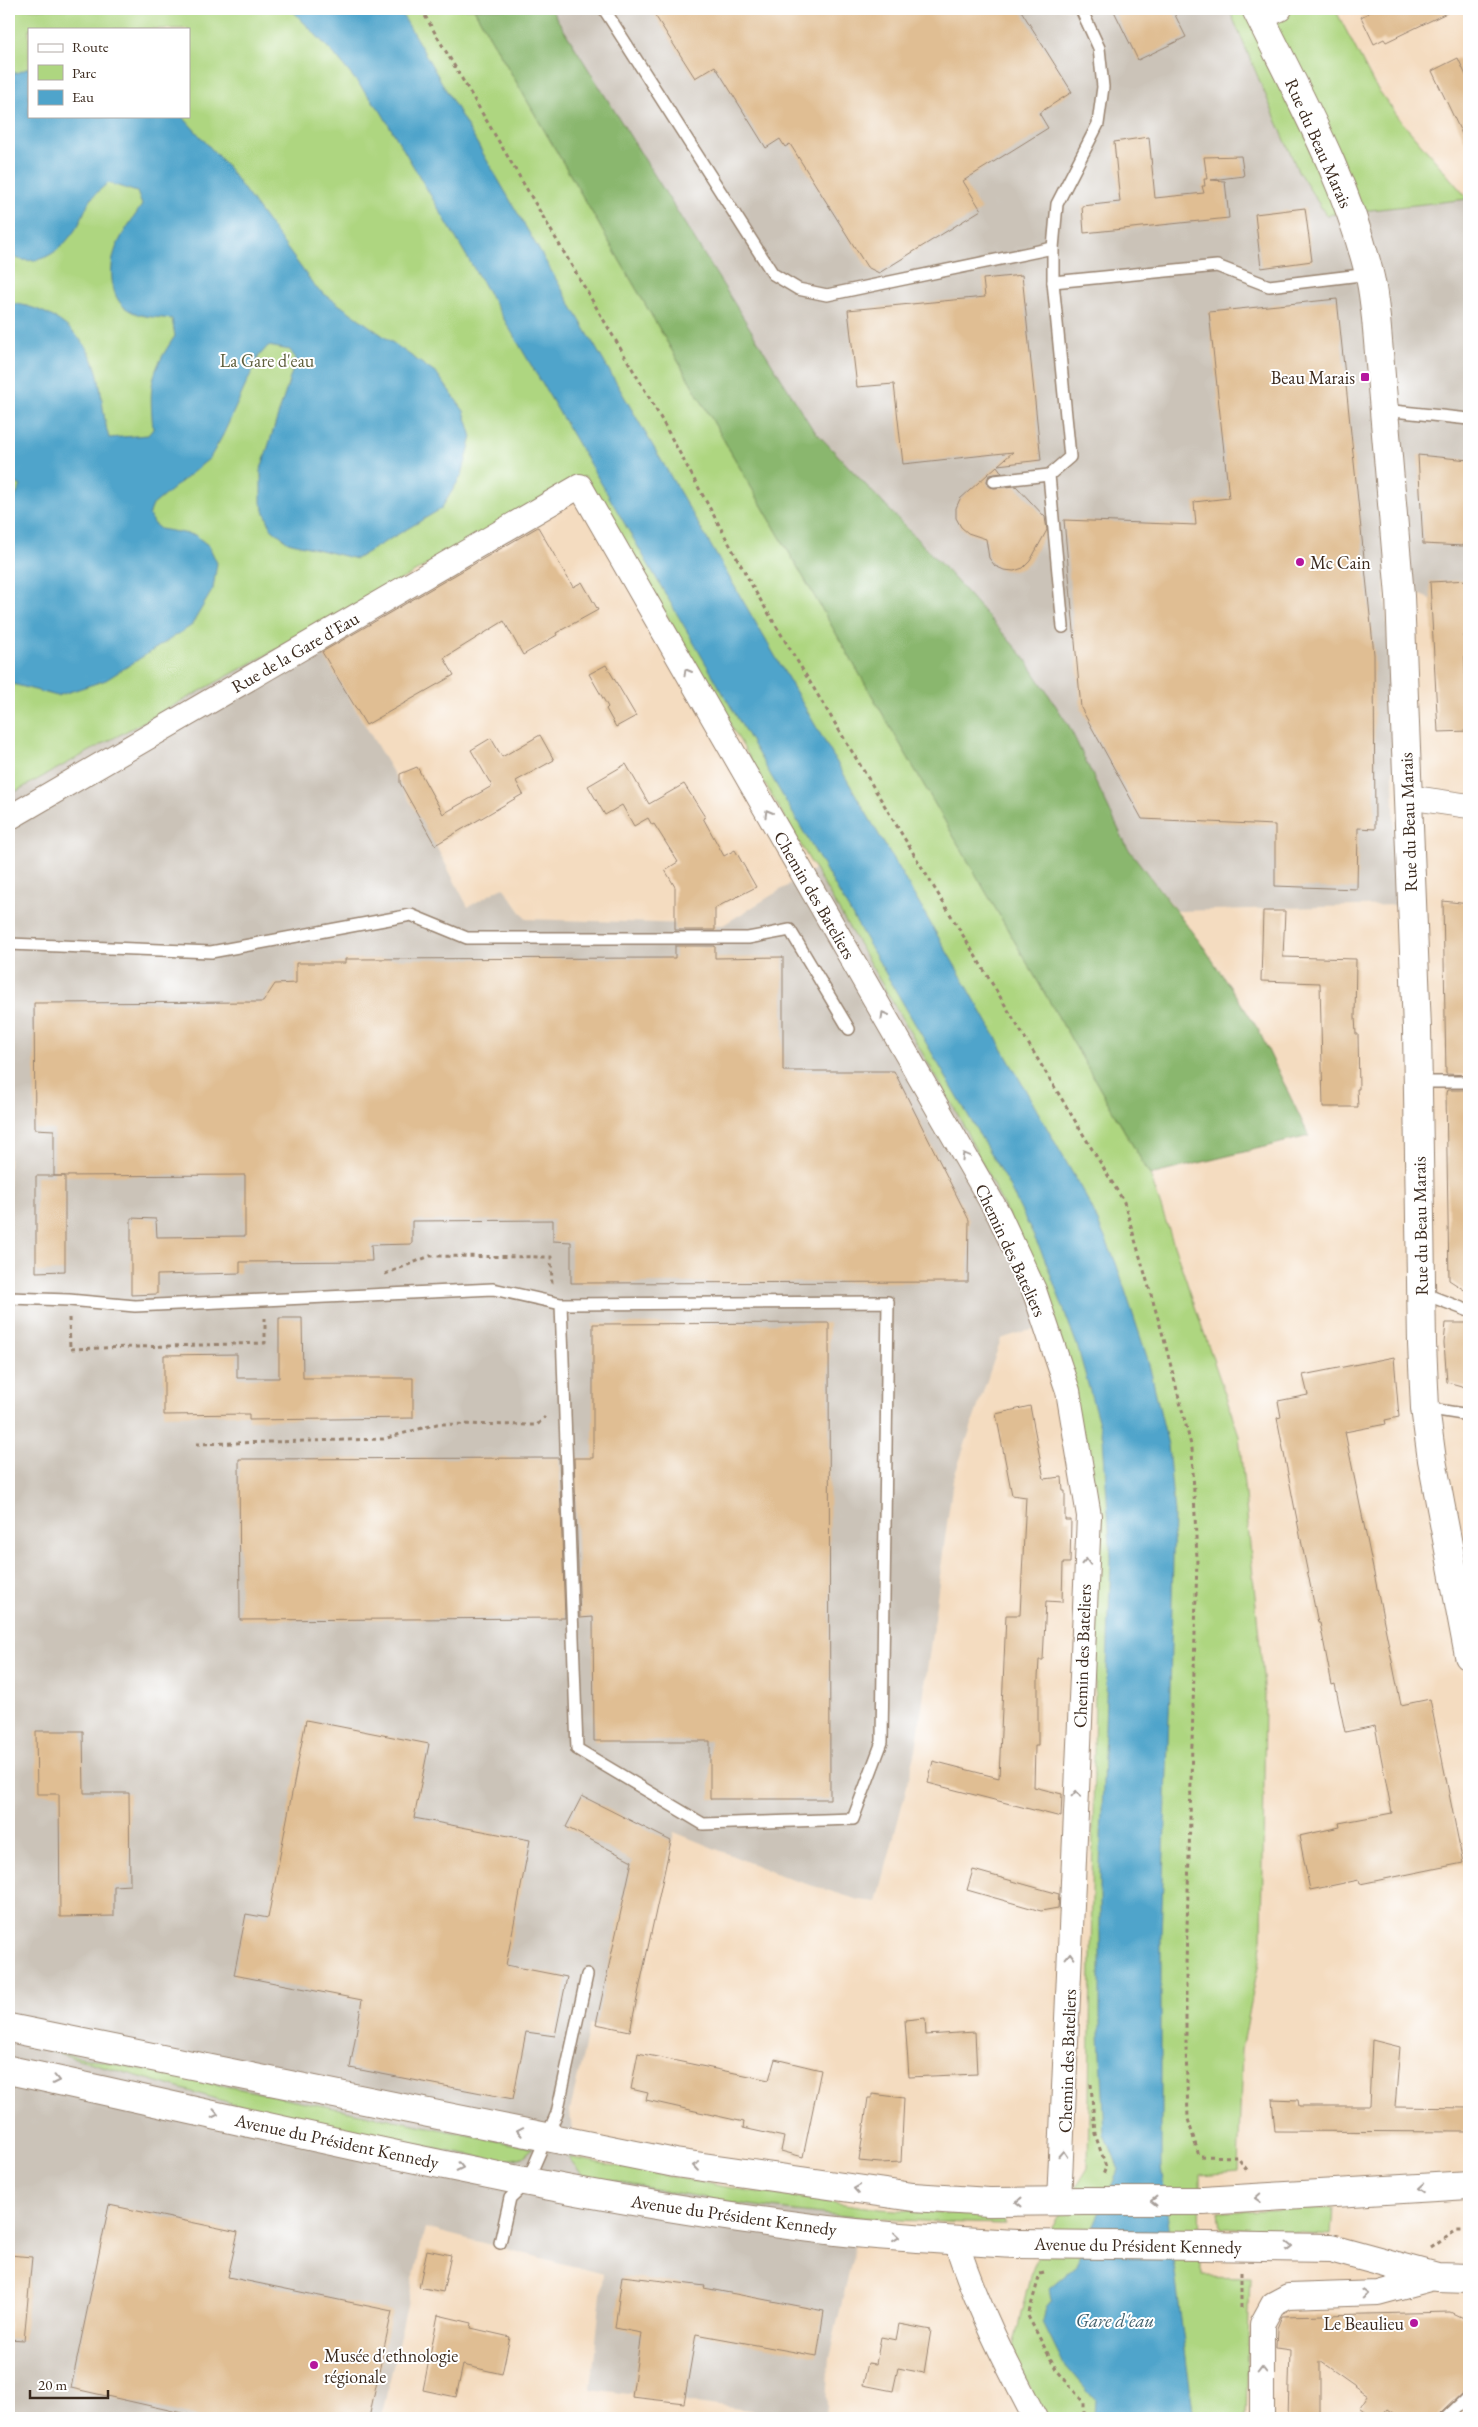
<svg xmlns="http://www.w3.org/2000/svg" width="1478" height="2427" font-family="'EB Garamond',serif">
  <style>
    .industrial { fill: #cbc3b8 }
    .green { fill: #aed680; stroke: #74804f; fill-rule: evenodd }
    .forest { fill: #8ab76e; stroke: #627046 }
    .water { fill: #4fa4cb; stroke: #456774 }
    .building { fill: #e0be93 }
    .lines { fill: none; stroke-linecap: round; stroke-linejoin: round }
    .service-casing { stroke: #98836f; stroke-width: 14 }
    .minor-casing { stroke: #98836f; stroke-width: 26 }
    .tertiary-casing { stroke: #98836f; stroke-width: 30 }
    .secondary-casing { stroke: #98836f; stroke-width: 30 }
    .path { stroke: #98836f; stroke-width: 3; stroke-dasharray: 4 4; stroke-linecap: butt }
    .service { stroke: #fff; stroke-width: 11 }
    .minor { stroke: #fff; stroke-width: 24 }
    .tertiary { stroke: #fff; stroke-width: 28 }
    .secondary { stroke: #fff; stroke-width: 28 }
    .secondary-bridge-casing { stroke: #98836f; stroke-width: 30; stroke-linecap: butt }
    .secondary-bridge { stroke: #fff; stroke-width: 28 }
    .oneway { stroke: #a79f9a }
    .poi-dot { fill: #b5179e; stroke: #fff; stroke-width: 2 }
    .labels { text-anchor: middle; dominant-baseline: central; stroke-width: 4; stroke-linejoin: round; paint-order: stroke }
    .street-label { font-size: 18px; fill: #3b2a1e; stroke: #fff }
    .park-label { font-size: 18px; fill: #5e5e3b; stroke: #fff }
    .poi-label { font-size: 18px; fill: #3b2a1e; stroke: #fff; text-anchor: end }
    .water-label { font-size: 19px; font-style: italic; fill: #44616c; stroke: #fff }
  </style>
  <rect width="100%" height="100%" fill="#fff"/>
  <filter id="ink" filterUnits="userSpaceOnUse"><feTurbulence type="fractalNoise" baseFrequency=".02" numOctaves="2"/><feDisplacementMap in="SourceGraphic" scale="10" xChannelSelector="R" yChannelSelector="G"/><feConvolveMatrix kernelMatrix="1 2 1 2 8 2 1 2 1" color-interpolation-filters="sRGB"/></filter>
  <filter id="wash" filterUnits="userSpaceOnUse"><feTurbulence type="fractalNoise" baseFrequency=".0096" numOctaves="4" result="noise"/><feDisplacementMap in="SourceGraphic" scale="20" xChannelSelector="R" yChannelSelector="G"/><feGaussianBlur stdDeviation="1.12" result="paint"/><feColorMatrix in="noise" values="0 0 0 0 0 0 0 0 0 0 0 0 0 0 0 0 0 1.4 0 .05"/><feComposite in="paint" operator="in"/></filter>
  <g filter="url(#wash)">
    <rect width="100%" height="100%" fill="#f4dcc0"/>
    <g class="industrial">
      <path d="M 551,9 L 1229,9 L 1298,171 L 1326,215 L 1469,199 L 1469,598 L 1431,599 L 1384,581 L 1391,671 L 1396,905 L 1177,911 L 1127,847 L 1069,726 L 1024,657 L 952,576 L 812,428 Z"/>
      <path d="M 294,640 L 322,652 L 435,844 L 468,907 L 503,887 L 526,919 L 723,925 L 815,869 L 955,1109 L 1024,1247 L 1056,1328 L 1025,1331 L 1001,1339 L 953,1480 L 916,1751 L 877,1902 L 859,1900 L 787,1878 L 674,1832 L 630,2031 L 590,2024 L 570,2111 L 575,2161 L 860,2213 L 852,2260 L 829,2357 L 825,2418 L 809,2418 L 591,2389 L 603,2274 L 425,2228 L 381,2418 L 9,2418 L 9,795 Z"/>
    </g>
    <g class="green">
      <path d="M 9,9 L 474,9 L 1150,1175 L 1239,1435 L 1265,1696 L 1262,1945 L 1242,2050 L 1238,2172 L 1200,2175 L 1201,2276 L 1250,2277 L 1246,2418 L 1044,2418 L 1012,2351 L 1030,2276 L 1045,2238 L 1088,2168 L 1097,1550 L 1024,1247 L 955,1109 L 585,476 L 294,640 L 9,795 ZM 29,29 L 189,29 L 189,116 L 29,116 Z"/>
      <path d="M 1229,9 L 1335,9 L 1374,84 L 1402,122 L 1468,199 L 1326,215 L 1298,171 Z"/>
      <path d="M 47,2050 L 533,2148 L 523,2157 L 503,2161 L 293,2121 Z"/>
      <path d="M 568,2157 L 737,2189 L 880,2209 L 1004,2216 L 1005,2224 C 915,2222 825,2217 736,2203 C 685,2195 634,2185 583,2176 Z"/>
      <path d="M 1333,2207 L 1331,2235 L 1221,2227 L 1219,2212 Z"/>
    </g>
    <path class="forest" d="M 474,9 L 551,9 L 812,428 L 952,576 L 1024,657 L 1069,726 L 1127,847 L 1205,949 L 1258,1029 L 1309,1136 L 1150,1175 Z"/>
    <g class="water">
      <path d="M 291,9 L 399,9 L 968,988 L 1091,1206 L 1116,1263 L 1148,1360 L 1168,1445 L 1174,1514 L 1170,1689 L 1161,1935 L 1161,2167 L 1194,2418 L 1094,2418 L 1095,2400 L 1063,2363 L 1043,2322 L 1046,2307 L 1052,2300 L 1050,2288 L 1075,2267 L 1119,2169 L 1105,2134 L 1100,2034 L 1100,1867 L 1111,1558 L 1103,1438 L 1077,1345 L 1044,1257 L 1008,1184 L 601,483 L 380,110 L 334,54 Z"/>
      <path d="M 29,68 L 29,116 L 182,116 L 226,165 L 316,288 L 438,375 L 464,411 L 472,437 L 462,475 L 441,509 L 356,559 L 288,542 L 271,528 L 261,503 L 261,469 L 296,359 L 290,350 L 268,346 L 259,356 L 223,435 L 210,458 L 153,505 L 149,515 L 153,523 L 160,529 L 195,535 L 209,546 L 217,563 L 213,589 L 191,626 L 106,680 L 57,696 L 9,683 L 9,504 L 12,503 L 21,486 L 9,479 L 9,303 C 46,306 82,330 95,365 C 102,385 102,415 109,438 L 148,435 L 153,429 C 149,385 150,373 175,336 L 172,319 C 158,317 140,318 127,309 C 109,298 109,266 116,248 C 122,233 133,219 142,205 L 137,192 L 108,183 C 102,188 96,193 91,199 C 86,206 83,216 79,224 C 63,250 39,271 9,255 L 9,72 L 16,73 Z"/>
    </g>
    <g id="blocks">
      <g class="building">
        <path d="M 651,9 L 1020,9 L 1072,92 L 1039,113 L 1048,128 L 963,181 L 981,210 L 879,273 L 867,267 L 790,144 L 785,147 L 780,139 L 766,148 L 715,66 L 695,78 Z"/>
        <path d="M 1113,9 L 1172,9 L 1186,37 L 1138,60 Z"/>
        <path d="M 1376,9 L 1455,9 L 1386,42 L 1384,39 L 1374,44 L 1361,17 Z"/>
        <path d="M 1458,58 L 1469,82 L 1469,149 L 1432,71 Z"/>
        <path d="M 1149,137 L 1155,198 L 1204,193 L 1202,186 L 1205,186 L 1204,179 L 1207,179 L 1204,157 L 1241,156 L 1244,176 L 1211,180 L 1225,181 L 1229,218 L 1084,233 L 1082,206 L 1120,202 L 1114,142 Z"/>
        <path d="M 1305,208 L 1312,261 L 1261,268 L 1255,214 Z"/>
        <path d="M 1022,275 L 1041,460 L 998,465 L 1013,452 L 903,464 L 894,384 L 857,387 L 848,310 L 985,297 L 983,279 Z"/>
        <path d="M 1337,299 L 1374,654 L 1375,829 L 1358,828 L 1357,889 L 1275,886 L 1275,825 L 1142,819 L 1081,708 L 1064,520 L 1196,525 L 1194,502 L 1229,498 L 1209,312 Z"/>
        <path d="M 1418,455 L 1469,460 L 1469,519 L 1466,518 L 1463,546 L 1423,544 Z"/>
        <path d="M 997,466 L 1002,473 L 989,475 L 987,481 L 988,486 L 994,488 L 1016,486 L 1045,517 L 1047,530 L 1030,561 L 1023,568 L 1014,571 L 1004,570 L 995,566 L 989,558 L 986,539 L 968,533 L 961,527 L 956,518 L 956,508 L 960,499 Z"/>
        <path d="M 538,527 L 573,587 L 582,582 L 598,610 L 556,633 L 557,635 L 523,655 L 504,621 L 444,658 L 454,675 L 366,725 L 322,652 Z"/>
        <path d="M 1469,580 L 1469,635 L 1464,635 L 1466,693 L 1469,693 L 1469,731 L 1438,732 L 1430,582 Z"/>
        <path d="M 606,665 L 636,716 L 616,727 L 606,709 L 608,707 L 589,674 Z"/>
        <path d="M 540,735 L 554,760 L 516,781 L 523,794 L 435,845 L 400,783 L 400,774 L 417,767 L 443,814 L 492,786 L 471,750 L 491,738 L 502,757 Z"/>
        <path d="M 626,764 L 649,804 L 684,784 L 705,817 L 703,818 L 724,856 L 735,850 L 756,887 L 715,908 L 715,930 L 675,930 L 675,887 L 665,870 L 678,862 L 654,824 L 652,825 L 648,818 L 634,826 L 622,805 L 605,815 L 588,786 Z"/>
        <path d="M 1443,901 L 1469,904 L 1469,1075 L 1446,1074 Z"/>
        <path d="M 1263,911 L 1285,911 L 1283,957 L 1356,959 L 1355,1017 L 1356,1034 L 1358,1034 L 1359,1089 L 1357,1089 L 1358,1107 L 1323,1107 L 1320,983 L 1261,981 Z"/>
        <path d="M 675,946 L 715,946 L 715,958 L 783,957 L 783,1071 L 894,1071 L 969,1220 L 968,1282 L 571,1283 L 571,1242 L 553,1241 L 553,1220 L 412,1221 L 412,1244 L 371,1245 L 372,1261 L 240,1262 L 240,1273 L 157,1275 L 157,1294 L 131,1295 L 131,1218 L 156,1219 L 157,1237 L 245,1236 L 245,1175 L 54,1176 L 54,1130 L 35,1129 L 34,1003 L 263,1002 L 275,984 L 296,983 L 296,963 L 345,963 L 345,959 L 675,958 Z"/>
        <path d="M 1469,1090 L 1469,1089 L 1469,1293 L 1449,1280 L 1446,1093 L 1447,1090 Z"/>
        <path d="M 36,1176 L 65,1176 L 65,1271 L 36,1272 Z"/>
        <path d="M 279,1318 L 302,1318 L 303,1378 L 413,1378 L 413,1418 L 249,1420 L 249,1414 L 164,1415 L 164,1355 L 237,1354 L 237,1378 L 279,1378 Z"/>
        <path d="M 829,1323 L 830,1799 L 710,1799 L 710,1741 L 594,1741 L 593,1617 L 580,1618 L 574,1458 L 593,1458 L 593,1324 Z"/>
        <path d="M 1446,1323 L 1469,1323 L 1469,1388 L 1447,1382 L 1444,1343 Z"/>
        <path d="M 1394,1357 L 1399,1417 L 1385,1420 L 1386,1424 L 1345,1432 L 1401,1705 L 1430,1699 L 1463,1863 L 1360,1884 L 1359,1880 L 1310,1890 L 1299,1836 L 1340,1827 L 1339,1823 L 1392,1813 L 1375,1726 L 1345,1732 L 1335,1684 L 1332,1685 L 1320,1623 L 1318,1623 L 1300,1535 L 1277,1418 L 1281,1417 L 1278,1401 L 1308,1395 L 1303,1375 Z"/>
        <path d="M 1030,1406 L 1044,1479 L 1062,1477 L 1063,1491 L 1065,1491 L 1065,1520 L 1071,1520 L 1070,1563 L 1063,1563 L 1062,1602 L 1046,1601 L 1043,1660 L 1039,1660 L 1038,1678 L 1038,1746 L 1035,1746 L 1034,1787 L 1062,1794 L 1061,1817 L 928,1783 L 933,1761 L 999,1778 L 1006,1615 L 1020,1615 L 1026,1497 L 1012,1495 L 996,1414 Z"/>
        <path d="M 559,1458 L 565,1618 L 240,1620 L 239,1459 Z"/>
        <path d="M 306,1720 L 429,1744 L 414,1818 L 530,1840 L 506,1965 L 567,1977 L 555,2036 L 526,2032 L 513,2099 L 350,2068 L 362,2000 L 234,1975 L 246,1914 L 268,1918 Z"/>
        <path d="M 36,1731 L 83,1731 L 84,1793 L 129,1793 L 130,1885 L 114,1886 L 114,1916 L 60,1917 L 59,1794 L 37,1794 Z"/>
        <path d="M 582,1796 L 671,1841 L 630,2031 L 596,2024 L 632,1861 L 566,1827 Z"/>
        <path d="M 973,1870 L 1059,1894 L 1058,1908 L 1041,1911 L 967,1890 Z"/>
        <path d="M 925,2018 L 926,2035 L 975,2032 L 977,2074 L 909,2077 L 905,2020 Z"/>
        <path d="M 1372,2040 L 1400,2047 L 1395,2107 L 1469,2108 L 1469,2132 L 1275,2131 L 1272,2099 L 1298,2100 L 1299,2106 L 1369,2106 Z"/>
        <path d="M 638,2053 L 769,2080 L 775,2059 L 821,2070 L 803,2157 L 781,2151 L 784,2137 L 743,2128 L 744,2122 L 646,2100 L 648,2093 L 631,2089 Z"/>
        <path d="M 872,2094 L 904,2098 L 901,2162 L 880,2163 L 859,2161 L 868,2098 L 872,2098 Z"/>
        <path d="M 109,2205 L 238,2232 L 228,2277 L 392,2311 L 369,2418 L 204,2418 L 71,2388 Z"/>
        <path d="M 427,2250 L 451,2255 L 443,2292 L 419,2287 Z"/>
        <path d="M 9,2255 L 32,2257 L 24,2340 L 9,2339 Z"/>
        <path d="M 622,2276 L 705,2286 L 704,2288 L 824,2311 L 817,2356 L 696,2334 L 684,2403 L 632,2397 L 641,2333 L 615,2328 Z"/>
        <path d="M 1450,2312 L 1469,2321 L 1469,2388 L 1464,2390 L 1440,2413 L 1438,2418 L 1400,2418 L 1387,2409 L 1380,2418 L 1374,2418 L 1360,2407 L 1368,2395 L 1320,2361 L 1320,2418 L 1288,2418 L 1290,2350 L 1276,2348 L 1277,2328 L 1282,2316 Z"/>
        <path d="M 438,2315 L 472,2323 L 471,2328 L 510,2337 L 502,2374 L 463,2365 L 456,2397 L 423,2390 Z"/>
        <path d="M 899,2324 L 931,2330 L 924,2373 L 898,2368 L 893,2391 L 863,2385 L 868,2363 L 876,2364 L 881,2337 L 896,2340 Z"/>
      </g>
    </g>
  </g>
  <g filter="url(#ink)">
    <use href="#blocks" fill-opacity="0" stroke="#98836f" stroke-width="1"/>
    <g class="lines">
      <g class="service-casing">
        <g id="service">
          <path d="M 604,9 L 773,274 L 798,289 L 827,295 L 1053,248"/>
          <path d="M 1053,282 L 1217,266 L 1269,286 L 1369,274"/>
          <path d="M 1384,410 L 1469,419"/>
          <path d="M 994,481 L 1049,475"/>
          <path d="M 1063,627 L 1049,475 L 1070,457 L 1053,282 L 1053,248 L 1057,204 L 1098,124 L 1103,87 L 1099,48 L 1081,9"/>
          <path d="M 9,944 L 211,952 L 411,915 L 467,938 L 748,938 L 790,930 L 849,1029"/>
          <path d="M 1418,1082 L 1469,1082"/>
          <path d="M 1422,1293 L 1469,1311"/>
          <path d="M 9,1298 L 69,1300 L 135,1306 L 493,1289 L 561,1304 L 888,1302 L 882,1742 L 853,1819 L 703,1824 L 577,1749 L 561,1304"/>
          <path d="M 1425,1408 L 1469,1415"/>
          <path d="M 500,2243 L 510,2198 L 527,2182 L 557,2113 L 587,1975"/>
          <path d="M 1445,2418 L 1469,2395"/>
        </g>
      </g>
      <g class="minor-casing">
        <g id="minor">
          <path d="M 1260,18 L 1280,9"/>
          <path d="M 1407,797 L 1469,806"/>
          <path d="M 9,818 L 580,486 L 999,1215 L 1034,1290 L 1068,1391 L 1089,1516 L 1059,2202"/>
          <path d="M 956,2241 C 975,2302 1005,2361 1035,2418"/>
          <path d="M 1262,2418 L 1262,2324 L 1273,2304 L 1288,2296 L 1378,2293 L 1437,2277"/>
        </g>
      </g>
      <g class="tertiary-casing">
        <path id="tertiary" d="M 1256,9 C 1298,95 1346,179 1369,273 C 1373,288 1374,303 1376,318 L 1400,596 L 1417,1029 L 1422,1344 L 1425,1408 L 1432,1460 L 1469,1656"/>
      </g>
      <g class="secondary-casing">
        <g id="secondary">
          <path d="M 9,2028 L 675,2163 L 913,2197 L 989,2202 L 1085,2201"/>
          <path d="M 9,2070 C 275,2127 541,2194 812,2228 C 880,2237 948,2240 1017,2244"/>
          <path d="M 1203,2201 L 1469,2185"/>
          <path d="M 1205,2246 L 1331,2248 L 1437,2277 L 1469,2278"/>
        </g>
      </g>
      <g class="path">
        <path d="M 421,9 L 653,404 L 755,591 L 1124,1202 L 1164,1339 L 1192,1449 L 1197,1559 L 1186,1966 L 1186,2046 L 1188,2119 L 1199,2156 L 1237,2157 L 1248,2171"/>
        <path d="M 385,1274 L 430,1256 L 551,1257 L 552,1284"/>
        <path d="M 69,1318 L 70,1349 L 265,1343 L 265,1318"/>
        <path d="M 196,1444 L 383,1439 L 437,1424 L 537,1425 L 545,1417"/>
        <path d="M 1091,2084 L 1095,2134 L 1106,2167 L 1103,2175"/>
        <path d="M 1431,2248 L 1457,2230 L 1468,2230 L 1469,2227"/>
        <path d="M 1044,2273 L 1040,2274 L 1028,2316 L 1056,2369 L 1084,2403 L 1084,2418"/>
        <path d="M 1241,2308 L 1241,2272"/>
      </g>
      <use href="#service" class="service"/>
      <use href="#minor" class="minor"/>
      <use href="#tertiary" class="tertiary"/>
      <use href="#secondary" class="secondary"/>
      <g class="secondary-bridge-casing">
        <g id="secondary-bridge">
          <path d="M 1085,2201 L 1203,2201"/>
          <path d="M 1017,2244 L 1205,2246"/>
        </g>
      </g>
      <use href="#secondary-bridge" class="secondary-bridge"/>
    </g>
    <defs><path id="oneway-chevron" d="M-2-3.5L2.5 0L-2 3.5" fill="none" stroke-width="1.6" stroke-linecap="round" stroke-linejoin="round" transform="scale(1.25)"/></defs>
    <g class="oneway">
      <use href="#oneway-chevron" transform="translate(687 672) rotate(-120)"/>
      <use href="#oneway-chevron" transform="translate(768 813) rotate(-120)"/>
      <use href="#oneway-chevron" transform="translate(884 1015) rotate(-120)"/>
      <use href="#oneway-chevron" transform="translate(965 1156) rotate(-120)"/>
      <use href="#oneway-chevron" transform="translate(1086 1562) rotate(-87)"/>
      <use href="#oneway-chevron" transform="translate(1076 1794) rotate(-88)"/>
      <use href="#oneway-chevron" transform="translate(1070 1956) rotate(-89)"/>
      <use href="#oneway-chevron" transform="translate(56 2080) rotate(12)"/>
      <use href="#oneway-chevron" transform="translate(215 2114) rotate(12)"/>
      <use href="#oneway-chevron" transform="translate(520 2131) rotate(-169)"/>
      <use href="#oneway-chevron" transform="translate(1063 2154) rotate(-87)"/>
      <use href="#oneway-chevron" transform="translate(696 2166) rotate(-172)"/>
      <use href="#oneway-chevron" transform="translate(460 2167) rotate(12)"/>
      <use href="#oneway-chevron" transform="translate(1421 2188) rotate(176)"/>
      <use href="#oneway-chevron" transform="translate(857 2189) rotate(-171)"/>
      <use href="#oneway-chevron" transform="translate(1258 2198) rotate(177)"/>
      <use href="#oneway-chevron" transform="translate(1154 2201) rotate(180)"/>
      <use href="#oneway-chevron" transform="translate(1019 2202) rotate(-180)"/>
      <use href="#oneway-chevron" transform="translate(896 2237) rotate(6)"/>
      <use href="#oneway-chevron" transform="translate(1289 2247) rotate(1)"/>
      <use href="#oneway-chevron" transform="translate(1365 2294) rotate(-2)"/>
      <use href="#oneway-chevron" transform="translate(1262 2370) rotate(-90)"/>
    </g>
  </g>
  <g class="poi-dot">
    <rect x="1360" y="372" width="10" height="10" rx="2.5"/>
    <circle cx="1300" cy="562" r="5"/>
    <circle cx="1414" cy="2323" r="5"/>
    <circle cx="314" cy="2365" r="5"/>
  </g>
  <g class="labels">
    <g class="street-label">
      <text transform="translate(1319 143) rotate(66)">Rue du Beau Marais</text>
      <text transform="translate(295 652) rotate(-30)">Rue de la Gare d'Eau</text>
      <text transform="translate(1408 822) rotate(-92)">Rue du Beau Marais</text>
      <text transform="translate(815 895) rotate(60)">Chemin des Bateliers</text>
      <text transform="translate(1420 1226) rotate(-91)">Rue du Beau Marais</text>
      <text transform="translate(1011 1250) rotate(65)">Chemin des Bateliers</text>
      <text transform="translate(1082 1656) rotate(-88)">Chemin des Bateliers</text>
      <text transform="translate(1067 2061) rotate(-88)">Chemin des Bateliers</text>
      <text transform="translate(337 2141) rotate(12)">Avenue du Président Kennedy</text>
      <text transform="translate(734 2215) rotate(8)">Avenue du Président Kennedy</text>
      <text transform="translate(1138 2245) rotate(1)">Avenue du Président Kennedy</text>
    </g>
    <g class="park-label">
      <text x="267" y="360">La Gare d'eau</text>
    </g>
    <g class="poi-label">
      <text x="1355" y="377">Beau Marais</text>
      <text x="1310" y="562" text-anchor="start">Mc Cain</text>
      <text x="1404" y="2323">Le Beaulieu</text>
      <text x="324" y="2355" text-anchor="start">Musée d'ethnologie<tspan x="324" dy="21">régionale</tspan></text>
    </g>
    <g class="water-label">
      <text x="1115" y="2320">Gare d'eau</text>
    </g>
  </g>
  <rect width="1478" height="2427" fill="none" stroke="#fff" stroke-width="30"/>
  <rect x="28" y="28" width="162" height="90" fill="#ffffff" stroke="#b1aaa5"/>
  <rect x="38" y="44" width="25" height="8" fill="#ffffff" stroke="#b1aaa5"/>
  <text x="72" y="52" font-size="15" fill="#3b2a1e">Route</text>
  <rect x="38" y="65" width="25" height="15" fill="#aed680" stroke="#b1aaa5"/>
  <text x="72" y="78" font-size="15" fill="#3b2a1e">Parc</text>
  <rect x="38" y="90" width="25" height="15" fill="#4fa4cb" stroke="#b1aaa5"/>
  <text x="72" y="102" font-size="15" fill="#3b2a1e">Eau</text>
  <path d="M30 2390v8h78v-8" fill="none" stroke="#3b2a1e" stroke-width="2.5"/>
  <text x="38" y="2390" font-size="15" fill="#3b2a1e" stroke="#ffffff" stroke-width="4" paint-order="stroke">20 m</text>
</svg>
